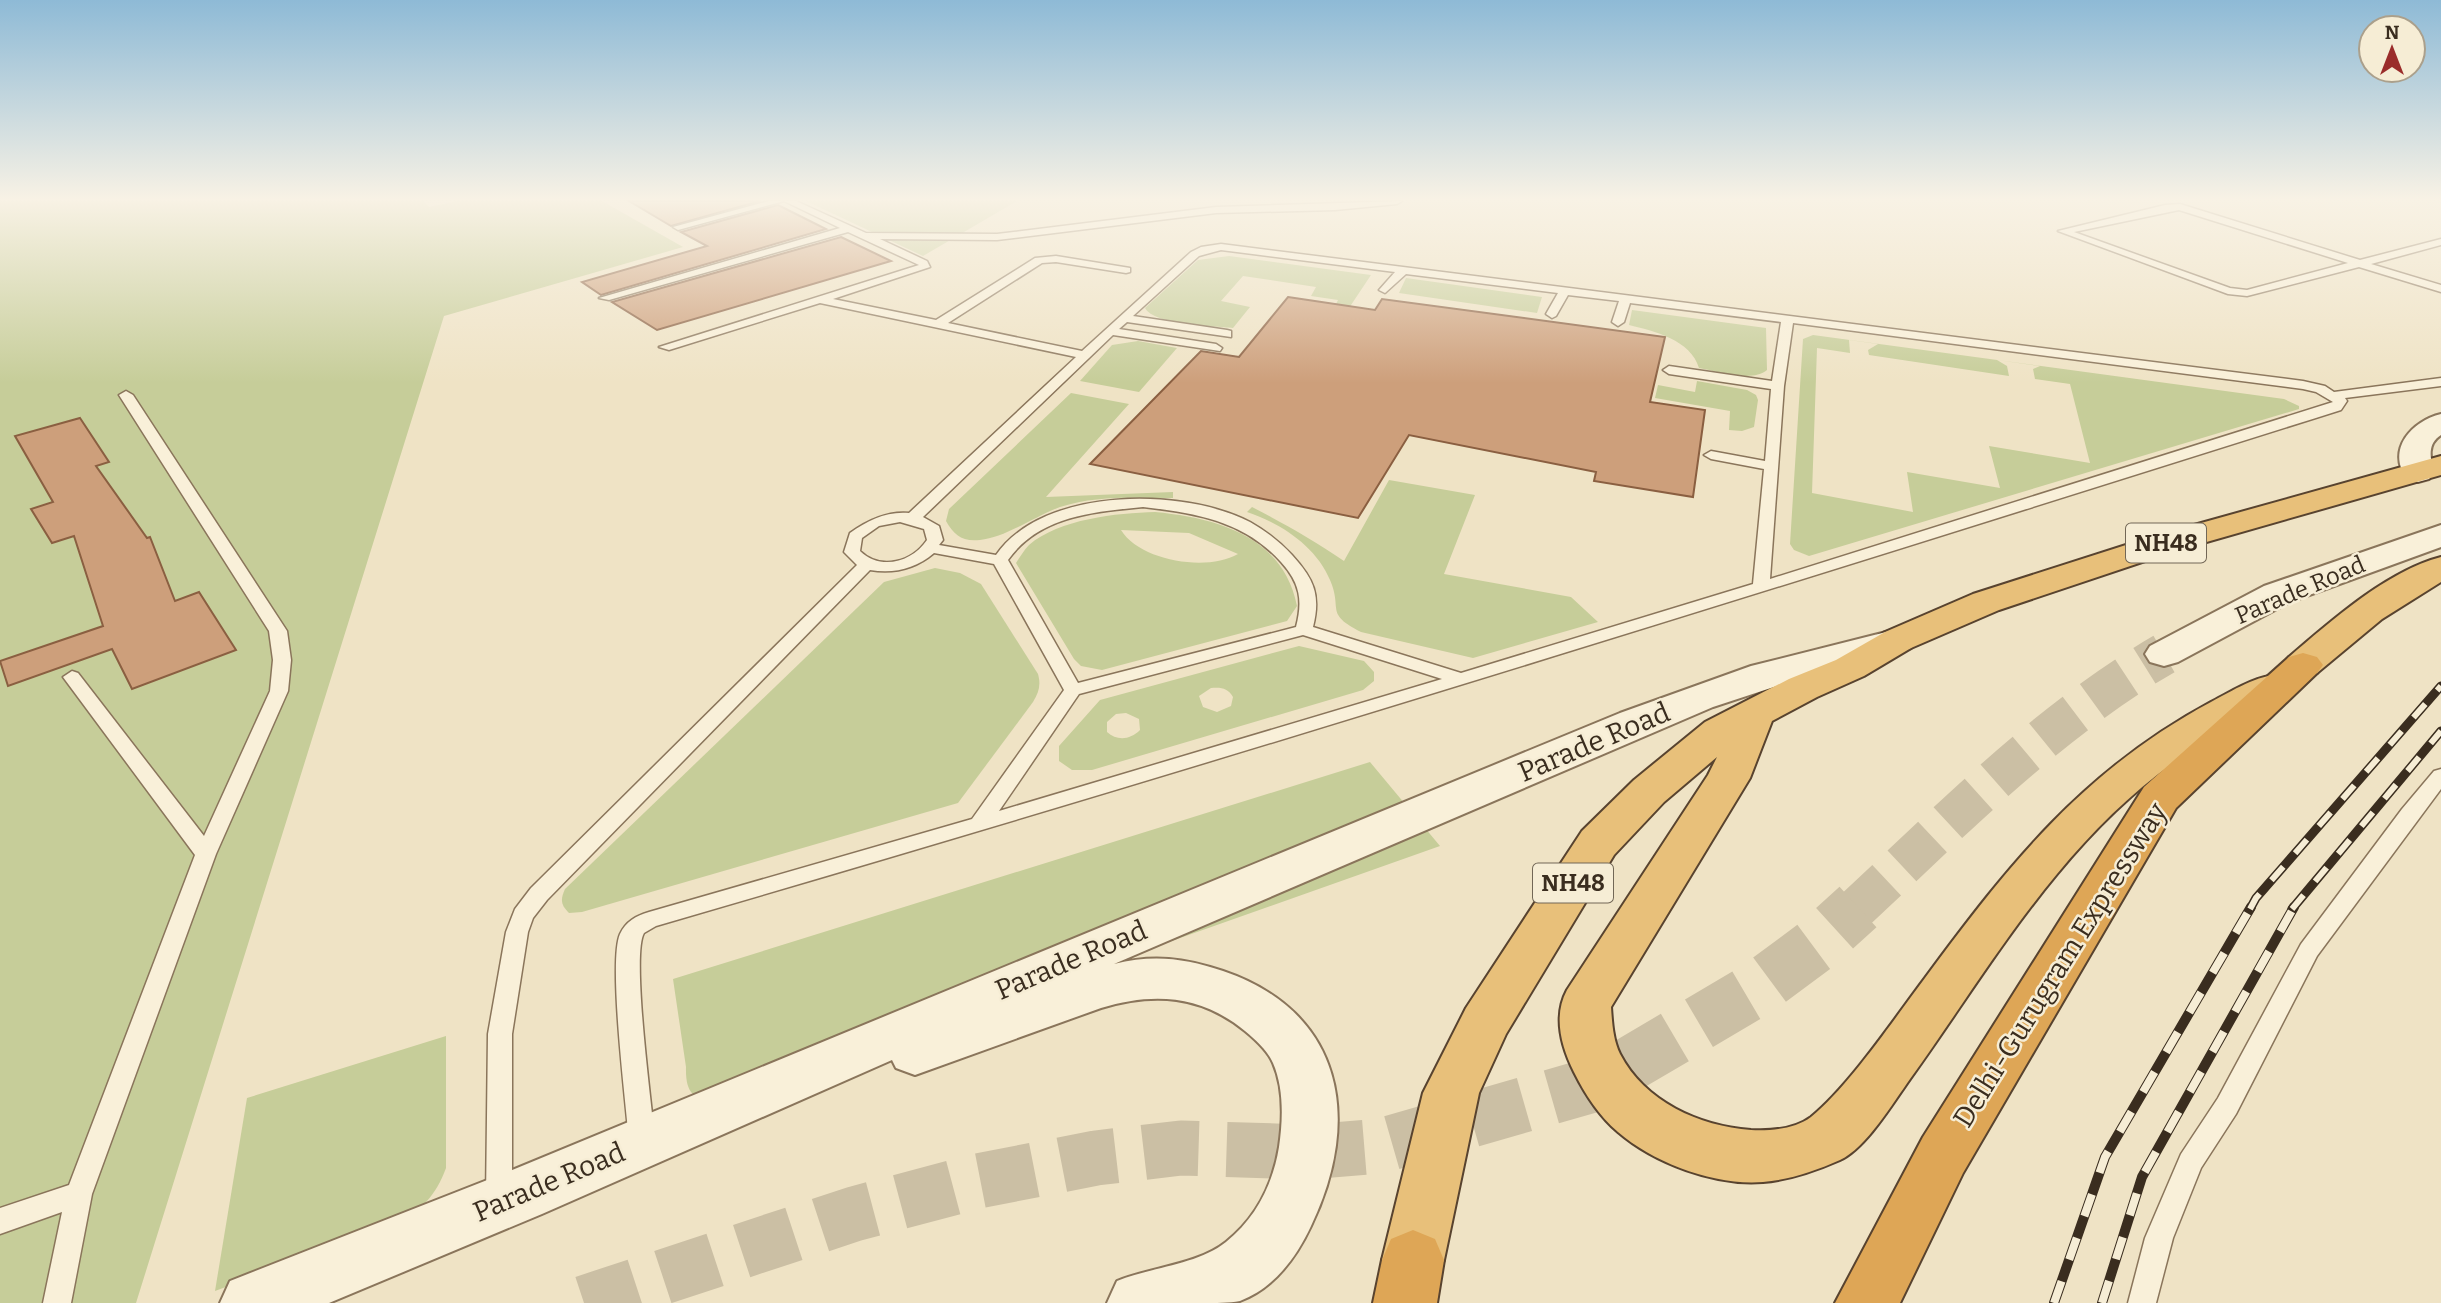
<svg xmlns="http://www.w3.org/2000/svg" width="2441" height="1303" font-family="Bitter,serif">
  <style>
    .green { fill: #c6cd99; fill-rule: evenodd }
    .building { fill: #cd9f7b; stroke: #8a5f41; stroke-width: 2 }
    .lines { fill: none; stroke-linecap: round; stroke-linejoin: round }
    .tertiary-tunnel-far1 { stroke: #cbbfa4; stroke-width: 42; stroke-dasharray: 42 21; stroke-linecap: butt }
    .tertiary-tunnel { stroke: #cbbfa4; stroke-width: 55; stroke-dasharray: 55 28; stroke-linecap: butt }
    .service-casing { stroke: #8a755b; stroke-width: 3 }
    .tertiary-casing { stroke: #8a755b; stroke-width: 4 }
    .trunk-casing { stroke: #58432f; stroke-width: 4 }
    .motorway-casing { stroke: #58432f; stroke-width: 4 }
    .service { fill: #f9f0d9; fill-rule: evenodd }
    .tertiary { fill: #f9f0d9; fill-rule: evenodd }
    .trunk { fill: #e8c07a; fill-rule: evenodd }
    .motorway { fill: #dea656; fill-rule: evenodd }
    .rail-far1-casing { stroke: #3a2d1f; stroke-width: 9 }
    .rail-casing { stroke: #3a2d1f; stroke-width: 10 }
    .rail-far1 { stroke: #f6edd5; stroke-width: 6; stroke-dasharray: 18; stroke-linecap: butt }
    .rail { stroke: #f6edd5; stroke-width: 8; stroke-dasharray: 23; stroke-linecap: butt }
    .labels { text-anchor: middle; dominant-baseline: central; stroke-width: 5; stroke-linejoin: round; paint-order: stroke }
    .shield { fill: #f6edd5; stroke: #726756; stroke-width: 2 }
    .shield-label { font-size: 23px; font-weight: bold; fill: #3a2d1f }
    .street-label { font-size: 24px; fill: #3a2d1f; stroke: #f6edd5 }
    .near-street-label { font-size: 28px; fill: #3a2d1f; stroke: #f6edd5 }
  </style>
  <rect width="100%" height="100%" fill="#efe3c5"/>
  <g class="green">
    <path d="M 0,201 L 423,201 L 429,207 L 457,201 L 602,201 L 683,247 L 444,316 L 136,1303 L 0,1303 Z"/>
    <path d="M 806,201 L 1017,201 L 923,256 Z"/>
    <path d="M 1229,256 L 1371,275 L 1349,308 L 1335,306 L 1338,300 L 1311,296 L 1316,287 L 1243,276 L 1221,301 L 1250,307 L 1233,328 C 1214,326 1154,325 1145,308 L 1198,260 Z"/>
    <path d="M 1406,278 L 1542,297 L 1537,313 L 1399,293 Z"/>
    <path d="M 1632,310 L 1766,328 L 1767,370 C 1752,383 1717,371 1699,368 C 1691,340 1654,331 1629,325 Z"/>
    <path d="M 1813,335 L 2284,399 L 2299,406 L 2299,409 L 1809,556 L 1794,550 L 1790,544 L 1803,339 ZM 1849,340 L 1878,344 L 1868,350 L 1869,355 L 2009,376 L 2007,366 L 1997,360 L 2040,366 L 2033,369 L 2035,379 L 2070,384 L 2090,463 L 1989,446 L 2000,488 L 1907,472 L 1913,512 L 1812,493 L 1817,348 L 1850,353 Z"/>
    <path d="M 1138,341 L 1177,348 L 1139,392 L 1080,381 L 1112,345 Z"/>
    <path d="M 1697,381 L 1747,390 L 1756,395 L 1758,400 L 1754,427 L 1742,431 L 1729,430 L 1730,411 L 1655,398 L 1658,385 L 1695,392 Z"/>
    <path d="M 1071,393 L 1129,404 L 1046,497 L 1173,492 L 1173,498 C 1136,498 1096,495 1060,507 C 1035,516 1005,538 980,540 C 962,542 954,535 946,521 L 949,509 Z"/>
    <path d="M 1389,480 L 1475,495 L 1444,574 L 1571,597 L 1598,622 L 1473,658 L 1361,632 C 1324,613 1343,610 1330,580 C 1316,546 1280,523 1247,512 L 1252,507 C 1285,524 1313,540 1344,561 Z"/>
    <path d="M 1155,512 C 1217,518 1283,536 1297,606 L 1287,621 L 1102,670 L 1081,666 L 1074,659 L 1016,563 C 1020,557 1024,550 1029,545 C 1059,519 1117,513 1155,512 ZM 1121,530 L 1189,533 L 1238,554 C 1207,572 1140,561 1121,530 Z"/>
    <path d="M 935,568 L 960,573 L 981,584 L 1038,674 C 1041,685 1039,692 1033,702 L 958,803 L 582,912 L 569,913 C 561,905 560,900 565,889 L 884,582 Z"/>
    <path d="M 1299,646 L 1364,661 L 1374,672 L 1374,681 L 1363,690 L 1092,770 L 1072,770 L 1059,761 L 1059,746 L 1100,700 ZM 1211,688 C 1221,687 1228,688 1233,697 L 1231,706 L 1217,712 L 1203,707 L 1199,696 ZM 1126,713 L 1139,719 L 1140,730 C 1130,740 1117,741 1107,732 L 1107,722 L 1116,714 Z"/>
    <path d="M 1370,762 L 1440,846 L 731,1097 C 702,1100 685,1103 686,1067 L 673,979 Z"/>
    <path d="M 446,1036 L 446,1168 C 436,1196 421,1210 396,1224 L 215,1291 L 247,1098 Z"/>
  </g>
  <g class="building">
    <path d="M 629,201 L 760,201 L 671,226 Z"/>
    <path d="M 778,205 L 826,229 L 601,295 L 582,282 L 707,246 L 681,232 Z"/>
    <path d="M 841,237 L 891,261 L 657,330 L 612,302 Z"/>
    <path d="M 1288,297 L 1375,310 L 1382,299 L 1665,337 L 1650,402 L 1705,410 L 1693,497 L 1594,481 L 1596,472 L 1409,435 L 1358,518 L 1090,464 L 1201,351 L 1239,357 Z"/>
    <path d="M 80,418 L 109,462 L 96,466 L 147,538 L 150,537 L 175,601 L 199,592 L 236,650 L 132,689 L 112,649 L 8,686 L 0,661 L 103,626 L 74,536 L 52,543 L 31,509 L 53,502 L 15,436 Z"/>
  </g>
  <g class="lines">
    <path class="tertiary-tunnel-far1" d="M 1856,909 C 1954,818 2047,722 2164,654"/>
    <path class="tertiary-tunnel" d="M 584,1303 L 854,1214 L 978,1181 L 1096,1158 L 1181,1148 L 1307,1152 L 1380,1146 L 1596,1084 L 1757,989 L 1815,946 L 1858,907"/>
    <g class="service-casing">
      <g id="service">
        <path d="M 769,201 L 784,201 L 678,230 L 673,227 Z"/>
        <path d="M 784,201 L 796,201 L 866,233 L 997,234 L 1216,207 L 1402,201 L 1397,204 L 1335,210 L 1216,213 L 997,240 L 880,239 L 927,261 L 930,267 L 833,299 L 936,320 L 1035,258 L 1056,256 L 1130,268 L 1130,272 L 1126,273 L 1056,262 L 1042,263 L 948,323 L 1082,351 L 1191,252 L 1201,247 L 1221,244 L 2303,381 L 2325,386 L 2334,392 L 2441,378 L 2441,386 L 2345,398 L 2347,401 L 2341,410 C 1780,587 1220,762 656,926 L 644,933 C 631,955 652,1107 655,1141 L 651,1149 L 642,1153 L 633,1149 L 629,1141 C 626,1103 608,961 620,934 C 626,921 636,916 649,912 L 972,819 L 1064,690 L 994,564 L 934,553 C 915,569 894,574 870,570 L 547,900 L 533,918 L 528,932 L 512,1034 L 512,1199 L 509,1208 L 499,1211 L 489,1208 L 486,1199 L 488,1034 L 506,932 L 515,909 L 531,888 L 857,565 L 844,552 L 850,533 C 868,520 887,511 909,513 L 1076,357 L 820,303 L 669,350 L 659,347 L 919,265 L 848,232 L 609,300 L 599,298 L 840,228 ZM 1221,250 L 1395,272 L 1379,290 L 1385,293 L 1406,274 L 1558,293 L 1546,314 L 1552,318 L 1556,316 L 1568,295 L 1619,301 L 1612,322 L 1618,326 L 1624,322 L 1630,303 L 1781,322 L 1772,381 L 1669,366 L 1663,370 L 1669,374 L 1771,389 L 1765,461 L 1711,451 L 1704,455 L 1711,459 L 1764,469 L 1753,584 L 1461,673 L 1313,627 C 1321,595 1314,579 1292,555 C 1280,542 1266,531 1250,522 C 1182,487 1043,487 996,555 L 939,545 L 943,540 L 939,526 L 923,517 L 1113,335 L 1220,351 L 1222,348 L 1216,344 L 1119,329 L 1127,322 L 1231,337 L 1231,331 L 1227,330 L 1133,316 L 1199,256 ZM 1793,323 L 2303,389 L 2316,392 L 2333,402 L 1770,579 L 1784,386 ZM 1143,507 C 1196,513 1244,521 1281,562 C 1300,583 1303,600 1296,627 L 1078,683 L 1008,560 C 1039,516 1093,512 1143,507 ZM 900,522 L 924,529 L 927,540 C 912,562 881,571 860,551 L 862,538 L 879,526 ZM 1303,635 L 1442,679 L 999,811 L 1079,694 Z"/>
        <path d="M 2180,204 L 2360,260 L 2441,239 L 2441,245 L 2371,264 L 2441,285 L 2441,292 L 2359,267 L 2247,296 L 2228,294 L 2058,231 L 2165,205 ZM 2179,210 L 2348,263 L 2247,290 L 2230,288 L 2074,232 Z"/>
        <path d="M 126,391 L 133,395 L 287,631 L 291,660 L 288,691 L 216,854 L 92,1194 L 71,1303 L 43,1303 L 62,1212 L 0,1234 L 0,1208 L 69,1185 L 195,855 L 63,677 L 72,671 L 78,673 L 204,836 L 270,691 L 273,660 L 269,631 L 119,395 Z"/>
        <path d="M 2441,769 L 2441,789 L 2317,956 L 2236,1114 L 2201,1168 L 2173,1238 L 2156,1303 L 2128,1303 L 2145,1238 L 2181,1154 L 2218,1098 L 2301,944 L 2402,809 L 2434,771 Z"/>
      </g>
    </g>
    <g class="tertiary-casing">
      <g id="tertiary">
        <path d="M 2441,414 L 2441,435 C 2427,444 2430,457 2434,472 L 2429,479 L 2418,482 L 2407,479 C 2386,449 2412,421 2441,414 Z"/>
        <path d="M 2441,525 L 2441,547 L 2290,602 L 2178,662 L 2164,666 L 2150,662 L 2145,654 L 2150,646 L 2264,586 Z"/>
        <path d="M 1898,629 L 1911,632 L 1917,640 L 1911,648 L 1841,665 L 1713,707 L 1114,964 C 1153,954 1185,958 1223,971 C 1344,1012 1362,1120 1311,1226 C 1296,1258 1274,1288 1240,1301 C 1229,1303 1215,1303 1203,1303 C 1171,1303 1139,1303 1107,1303 L 1117,1281 C 1151,1267 1197,1265 1226,1242 C 1256,1218 1273,1184 1279,1147 C 1283,1120 1284,1088 1273,1063 C 1268,1051 1256,1040 1245,1031 C 1201,995 1154,992 1101,1008 L 915,1075 L 896,1068 L 892,1060 L 542,1214 L 329,1303 L 220,1303 L 230,1281 L 500,1175 L 1620,713 L 1751,666 Z"/>
      </g>
    </g>
    <g class="trunk-casing">
      <g id="trunk">
        <path d="M 2441,456 L 2441,475 L 2175,551 L 1999,610 L 1911,648 L 1864,676 L 1817,697 L 1772,721 L 1750,778 L 1611,1007 C 1612,1022 1613,1040 1620,1054 C 1645,1102 1699,1126 1751,1130 C 1770,1131 1795,1129 1811,1117 C 1850,1085 1894,1019 1925,978 C 2009,864 2084,770 2211,702 C 2236,689 2266,669 2294,676 L 2300,685 C 2300,686 2294,693 2294,694 C 2284,702 2267,706 2255,712 C 2231,724 2208,739 2186,754 C 2138,786 2094,829 2057,874 C 2003,939 1959,1011 1910,1079 C 1893,1103 1866,1148 1840,1160 C 1815,1171 1789,1180 1763,1182 C 1715,1186 1654,1163 1618,1132 C 1599,1116 1585,1094 1574,1072 C 1561,1046 1553,1016 1567,990 L 1708,775 L 1717,757 L 1664,802 L 1614,855 L 1506,1034 L 1479,1093 L 1444,1260 L 1435,1281 L 1413,1290 L 1391,1281 L 1382,1260 L 1423,1093 L 1466,1008 L 1582,831 L 1634,780 L 1705,722 L 1789,679 L 1836,660 L 1885,632 L 1973,594 L 2151,537 Z"/>
        <path d="M 2441,557 L 2441,582 L 2382,619 L 2317,673 L 2303,677 L 2289,673 L 2283,665 L 2289,657 C 2331,621 2387,571 2441,557 Z"/>
      </g>
    </g>
    <g class="motorway-casing">
      <g id="motorway">
        <path d="M 2303,653 L 2317,657 L 2323,665 L 2317,673 L 2176,808 L 1963,1173 L 1900,1303 L 1835,1303 L 1923,1137 L 2144,787 L 2289,657 Z"/>
        <path d="M 1413,1230 L 1435,1239 L 1444,1260 L 1437,1303 L 1373,1303 L 1382,1260 L 1391,1239 Z"/>
      </g>
    </g>
    <use href="#service" class="service"/>
    <use href="#tertiary" class="tertiary"/>
    <use href="#trunk" class="trunk"/>
    <use href="#motorway" class="motorway"/>
    <g class="rail-far1-casing">
      <g id="rail-far1">
        <path d="M 2250,909 L 2256,898 L 2441,686"/>
        <path d="M 2292,909 L 2441,731"/>
      </g>
    </g>
    <g class="rail-casing">
      <g id="rail">
        <path d="M 2054,1303 L 2105,1157 L 2251,907"/>
        <path d="M 2102,1303 L 2142,1177 L 2294,907"/>
      </g>
    </g>
    <use href="#rail-far1" class="rail-far1"/>
    <use href="#rail" class="rail"/>
  </g>
  <linearGradient id="sky" x2="0" y2="1"><stop stop-color="#8ebad6"/><stop offset="0.52" stop-color="#f8f2e5"/><stop offset="1" stop-color="#f8f2e5" stop-opacity="0"/></linearGradient>
  <rect width="2441" height="383" fill="url(#sky)"/>
  <g class="labels">
    <g class="shield">
      <rect x="2126" y="523.5" width="80" height="39" rx="5"/>
      <rect x="1533" y="863.5" width="80" height="39" rx="5"/>
    </g>
    <g class="shield-label">
      <text x="2166" y="543">NH48</text>
      <text x="1573" y="883">NH48</text>
    </g>
    <g class="street-label">
      <text transform="translate(2300 590) rotate(-23)">Parade Road</text>
    </g>
    <g class="near-street-label">
      <text transform="translate(1594 742) rotate(-23)">Parade Road</text>
      <text transform="translate(1071 960) rotate(-23)">Parade Road</text>
      <text transform="translate(2060 965) rotate(-58)">Delhi-Gurugram Expressway</text>
      <text transform="translate(549 1182) rotate(-23)">Parade Road</text>
    </g>
  </g>
  <g transform="translate(2392 49)"><circle r="33" fill="#f6edd5" stroke="#aba08c" stroke-width="2"/>
  <path d="M0-5L12 26L0 18L-12 26Z" fill="#9a2c2a"/>
  <text y="-10" font-size="19" font-weight="bold" text-anchor="middle" fill="#3a2d1f">N</text>
  </g>
</svg>
